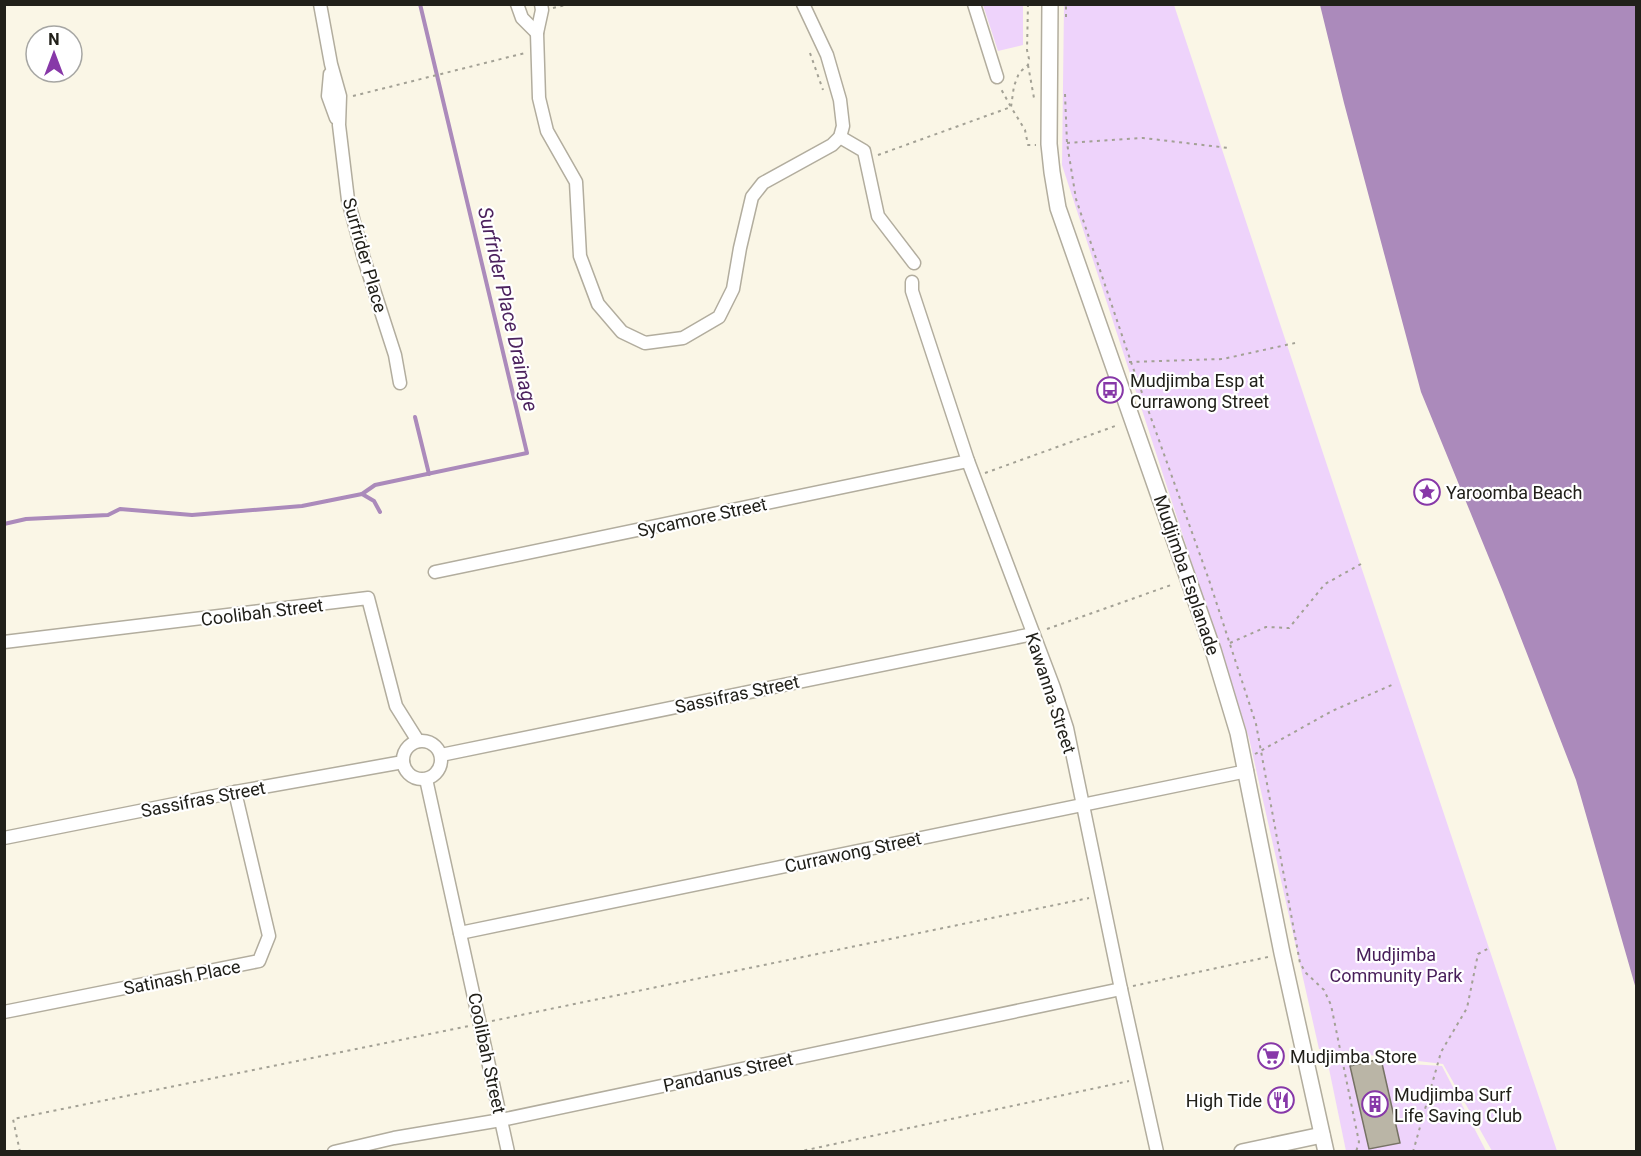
<svg xmlns="http://www.w3.org/2000/svg" width="1641" height="1156" font-family="Roboto,sans-serif">
  <style>
    .green { fill: #eed3fb }
    .water { fill: #ab8abb }
    .lines { fill: none; stroke-linecap: round; stroke-linejoin: round }
    .stream { stroke: #ab8abb; stroke-width: 4 }
    .building { fill: #bab5a6; stroke: #767264; stroke-width: 1.5 }
    .minor-casing { stroke: #b2ad9e; stroke-width: 15 }
    .tertiary-casing { stroke: #b2ad9e; stroke-width: 18 }
    .path { stroke: #a3a195; stroke-width: 2; stroke-dasharray: 3 4.5; stroke-linecap: butt }
    .minor { stroke: #fff; stroke-width: 12 }
    .tertiary { stroke: #fff; stroke-width: 15 }
    .labels { text-anchor: middle; dominant-baseline: central; stroke-width: 4.5; stroke-linejoin: round; paint-order: stroke }
    .street-label { font-size: 18px; fill: #21201a; stroke: #fff }
    .poi-label { font-size: 18px; fill: #21201a; stroke: #fff; text-anchor: start }
    .park-label { font-size: 18px; fill: #471d59; stroke: #fff }
    .water-label { font-size: 20px; font-style: italic; fill: #4c225e; stroke: #fff }
  </style>
  <rect width="100%" height="100%" fill="#faf6e6"/>
  <g class="green">
    <path d="M 983,5 L 1023,5 L 1023,45 L 998,51 Z"/>
    <path d="M 1064,5 L 1174,5 L 1326,462 L 1557,1151 L 1492,1151 L 1443,1064 L 1319,1049 L 1249,738 L 1062,165 Z"/>
    <path d="M 1327,1059 L 1442,1066 L 1486,1151 L 1346,1151 Z"/>
  </g>
  <path class="water" d="M 1320,5 L 1636,5 L 1636,989 L 1576,780 L 1503,592 L 1421,392 L 1344,103 Z"/>
  <g class="lines">
    <g class="stream">
      <path d="M 415,417 L 429,474"/>
      <path d="M 362,494 L 375,485 L 527,453 L 420,4"/>
      <path d="M 4,524 L 26,519 L 108,515 L 120,509 L 192,515 L 302,506 L 362,494 L 374,501 L 380,512"/>
    </g>
  </g>
  <path class="building" d="M 1381,1059 L 1400,1143 L 1369,1149 L 1350,1066 Z"/>
  <g class="lines">
    <g class="minor-casing">
      <g id="minor">
        <path d="M 320,4 L 331,64 L 340,96 L 339,125 L 348,200 L 364,259 L 395,355 L 400,383"/>
        <path d="M 517,4 L 522,18 L 537,33"/>
        <path d="M 541,4 L 542,10 L 537,33 L 539,98 L 547,131 L 576,182 L 580,256 L 598,304 L 622,332 L 645,343 L 683,338 L 719,317 L 733,289 L 740,248 L 752,197 L 763,183 L 832,145 L 840,137 L 843,126 L 840,100 L 827,55 L 803,4"/>
        <path d="M 974,4 L 997,77"/>
        <path d="M 330,74 L 328,96 L 336,118"/>
        <path d="M 840,137 L 864,151 L 878,216 L 914,263"/>
        <path d="M 912,282 L 912,291 L 968,461 L 1054,688 L 1067,728 L 1121,989 L 1157,1152"/>
        <path d="M 435,572 L 968,461"/>
        <path d="M 4,642 L 368,598 L 396,706 L 418,741"/>
        <circle cx="422" cy="760" r="19"/>
        <path d="M 441,755 L 1033,634"/>
        <path d="M 426,779 L 508,1152"/>
        <path d="M 4,838 L 235,792 L 403,762"/>
        <path d="M 460,933 L 1247,771"/>
        <path d="M 4,1012 L 259,961 L 269,936 L 235,792"/>
        <path d="M 334,1152 L 394,1138 L 501,1120 L 1121,989"/>
      </g>
    </g>
    <g class="tertiary-casing">
      <g id="tertiary">
        <path d="M 1050,4 L 1049,144 L 1052,172 L 1058,208 L 1213,650 L 1238,733 L 1282,953 L 1326,1152"/>
        <path d="M 1242,1152 L 1322,1135"/>
      </g>
    </g>
    <g class="path">
      <path d="M 1028,4 L 1027,50 L 1029,59 L 1028,65 L 1019,73 L 1014,86 L 1011,107 L 1025,130 L 1028,145 L 1036,145"/>
      <path d="M 553,8 L 570,4"/>
      <path d="M 1066,17 L 1066,4"/>
      <path d="M 810,53 L 823,90"/>
      <path d="M 1028,65 L 1034,98"/>
      <path d="M 1065,94 L 1067,143 L 1076,199 L 1131,362 L 1209,580 L 1256,724 L 1300,963 L 1306,973 L 1324,990 L 1331,1005 L 1359,1142 L 1356,1152"/>
      <path d="M 353,96 L 525,53"/>
      <path d="M 1067,143 L 1143,138 L 1229,148"/>
      <path d="M 878,155 L 1011,107 L 1001,89"/>
      <path d="M 1129,362 L 1223,359 L 1295,343"/>
      <path d="M 985,473 L 1118,425"/>
      <path d="M 1047,629 L 1174,584"/>
      <path d="M 1230,643 L 1266,627 L 1289,628 L 1325,584 L 1361,564"/>
      <path d="M 1255,754 L 1332,711 L 1394,684"/>
      <path d="M 1133,986 L 1268,957"/>
      <path d="M 492,1021 L 1089,898"/>
      <path d="M 20,1152 L 13,1119 L 469,1026"/>
      <path d="M 797,1152 L 1129,1081"/>
      <path d="M 1413,1152 L 1441,1052 L 1467,1008 L 1478,954 L 1491,947"/>
    </g>
    <use href="#minor" class="minor"/>
    <use href="#tertiary" class="tertiary"/>
  </g>
  <defs>
    <g id="bus-ring" transform="scale(1.35)"><circle r="9.5" fill="#fff" stroke="#8738a8" stroke-width="1.5"/><path d="M-5-6H5V4H4V6H2V4H-2V6H-4V4H-5ZM-3.5-4V0h7V-4ZM-3.5 1.2v1.5H-2V1.2ZM2 1.2v1.5H3.5V1.2Z" fill="#8738a8"/></g>
    <g id="sight-ring" transform="scale(1.35)"><circle r="9.5" fill="#fff" stroke="#8738a8" stroke-width="1.5"/><path d="M0-6L1.8-2.2L6-1.7L2.9 1.2L3.7 5.4L0 3.3L-3.7 5.4L-2.9 1.2L-6-1.7L-1.8-2.2Z" fill="#8738a8"/></g>
    <g id="supermarket-ring" transform="scale(1.35)"><circle r="9.5" fill="#fff" stroke="#8738a8" stroke-width="1.5"/><path d="M-6-5.5h2.5l.6 2H6L4.5 2H-2.5L-4.4-4H-6ZM-1.5 3.2a1.3 1.3 0 1 0 .1 0ZM3 3.2a1.3 1.3 0 1 0 .1 0Z" fill="#8738a8"/></g>
    <g id="restaurant-ring" transform="scale(1.35)"><circle r="9.5" fill="#fff" stroke="#8738a8" stroke-width="1.5"/><path d="M-5-6h1v4h1v-4h1v4h1v-4h1v5L-1.5 .5V6h-2V.5L-5-1ZM5-6V6H3V1.5H1.5Q1.5-4 5-6Z" fill="#8738a8"/></g>
    <g id="building-ring" transform="scale(1.35)"><circle r="9.5" fill="#fff" stroke="#8738a8" stroke-width="1.5"/><path d="M-4-6H4V6H1V3H-1V6H-4ZM-2.5-4.3h1.7v1.8h-1.7ZM.8-4.3h1.7v1.8H.8ZM-2.5-1h1.7V.8h-1.7ZM.8-1h1.7V.8H.8Z" fill="#8738a8"/></g>
  </defs>
  <g fill-rule="evenodd">
    <use href="#bus-ring" x="1110" y="390"/>
    <use href="#sight-ring" x="1427" y="492"/>
    <use href="#supermarket-ring" x="1271" y="1056"/>
    <use href="#restaurant-ring" x="1281" y="1100"/>
    <use href="#building-ring" x="1375" y="1104"/>
  </g>
  <g class="labels">
    <g class="street-label">
      <text transform="translate(365 255) rotate(74)">Surfrider Place</text>
      <text transform="translate(702 517) rotate(-12)">Sycamore Street</text>
      <text transform="translate(1187 575) rotate(71)">Mudjimba Esplanade</text>
      <text transform="translate(262 612) rotate(-7)">Coolibah Street</text>
      <text transform="translate(1051 693) rotate(72)">Kawanna Street</text>
      <text transform="translate(737 694) rotate(-12)">Sassifras Street</text>
      <text transform="translate(203 799) rotate(-11)">Sassifras Street</text>
      <text transform="translate(853 852) rotate(-12)">Currawong Street</text>
      <text transform="translate(182 977) rotate(-11)">Satinash Place</text>
      <text transform="translate(487 1053) rotate(78)">Coolibah Street</text>
      <text transform="translate(728 1072) rotate(-12)">Pandanus Street</text>
    </g>
    <g class="poi-label">
      <text x="1130" y="380">Mudjimba Esp at<tspan x="1130" dy="21">Currawong Street</tspan></text>
      <text x="1446" y="492">Yaroomba Beach</text>
      <text x="1290" y="1056">Mudjimba Store</text>
      <text x="1394" y="1094">Mudjimba Surf<tspan x="1394" dy="21">Life Saving Club</tspan></text>
      <text x="1262" y="1100" text-anchor="end">High Tide</text>
    </g>
    <g class="park-label">
      <text x="1396" y="954">Mudjimba<tspan x="1396" dy="21">Community Park</tspan></text>
    </g>
    <g class="water-label">
      <text transform="translate(508 309) rotate(77)">Surfrider Place Drainage</text>
    </g>
  </g>
  <rect width="1641" height="1156" fill="none" stroke="#21201a" stroke-width="12"/>
  <g transform="translate(54 54)"><circle r="28" fill="#ffffff" stroke="#a6a6a3" stroke-width="1.5"/>
  <path d="M0-4.5L10 22L0 15L-10 22Z" fill="#8738a8"/>
  <text y="-9" font-size="16" font-weight="bold" text-anchor="middle" fill="#21201a">N</text>
  </g>
</svg>
